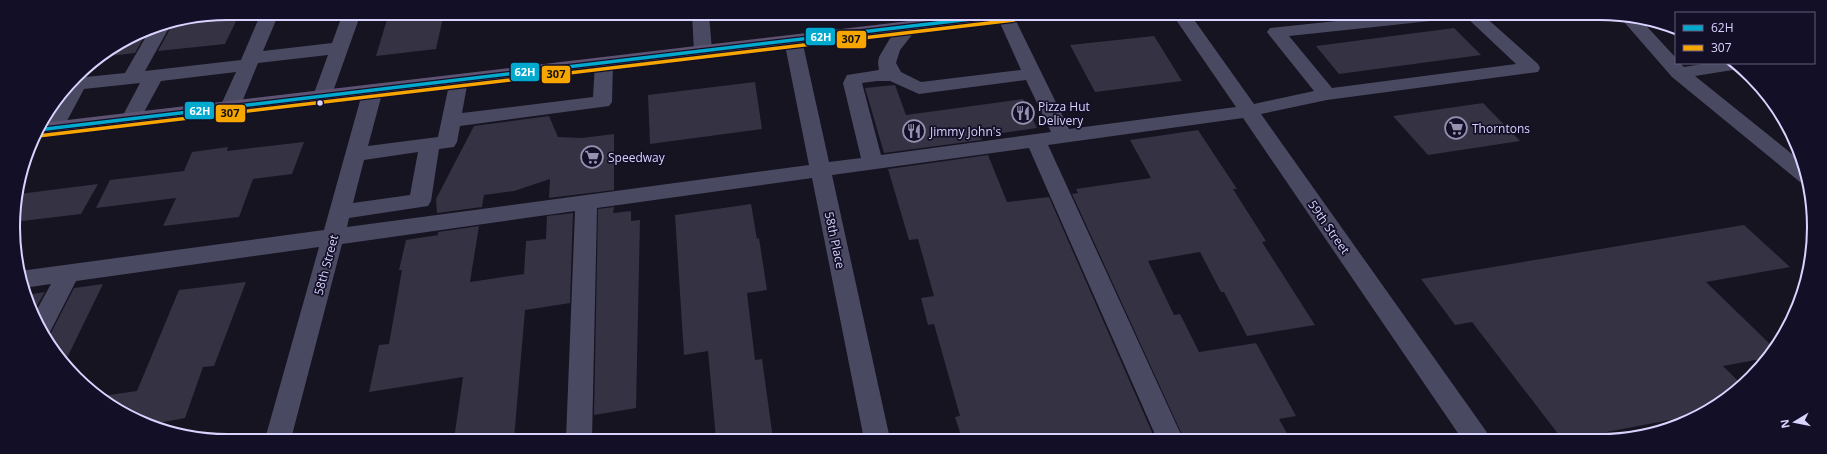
<svg xmlns="http://www.w3.org/2000/svg" width="1827" height="454" font-family="'Open Sans',sans-serif">
  <style>
    .building { fill: #343243 }
    .lines { fill: none; stroke-linecap: round; stroke-linejoin: round }
    .minor { fill: #4a4962; fill-rule: evenodd }
    .major { fill: #5e5373; fill-rule: evenodd }
    .bus-1-casing { stroke: #130f26; stroke-width: 6 }
    .bus-2-casing { stroke: #130f26; stroke-width: 6 }
    .bus-1 { stroke: #00a9ce; stroke-width: 3.5 }
    .bus-2 { stroke: #f7a600; stroke-width: 3.5 }
    .bus-dot { fill: #d9d4ff; stroke: #130f26; stroke-width: 1.5 }
    .labels { text-anchor: middle; dominant-baseline: central; stroke-width: 3.5; stroke-linejoin: round; paint-order: stroke }
    .poi-label { font-size: 12px; fill: #d9d4ff; stroke: #130f26; text-anchor: start }
    .street-label { font-size: 12px; fill: #d9d4ff; stroke: #130f26 }
    .rim { fill: none; stroke: #d9d4ff; stroke-width: 2 }
    .line-badge { stroke: #130f26; stroke-width: 1.5 }
    .badge-label { font-size: 11px; text-anchor: middle; font-weight: bold; fill: #fff }
    .pale-badge-label { font-size: 11px; text-anchor: middle; font-weight: bold; fill: #111 }
  </style>
  <rect width="100%" height="100%" fill="#161421"/>
  <g class="building">
    <path d="M 227,13 L 240,13 L 225,44 L 158,51 L 171,27 L 170,24 Z"/>
    <path d="M 389,13 L 444,13 L 436,49 L 376,56 Z"/>
    <path d="M 149,28 L 135,53 L 101,57 L 145,29 Z"/>
    <path d="M 1454,28 L 1481,55 L 1339,74 L 1316,46 Z"/>
    <path d="M 1154,36 L 1182,81 L 1095,92 L 1070,45 Z"/>
    <path d="M 755,82 L 762,129 L 650,144 L 648,95 Z"/>
    <path d="M 895,85 L 906,115 L 1023,99 L 1037,128 L 980,136 L 982,140 L 884,153 L 865,88 Z"/>
    <path d="M 1483,103 L 1520,141 L 1428,155 L 1393,116 Z"/>
    <path d="M 549,116 L 558,137 L 582,138 L 614,134 L 614,190 L 549,198 L 550,179 L 514,191 L 484,195 L 482,207 L 437,213 L 436,199 L 474,126 Z"/>
    <path d="M 1198,130 L 1237,189 L 1233,189 L 1266,241 L 1262,242 L 1315,325 L 1247,336 L 1224,292 L 1221,292 L 1200,252 L 1148,261 L 1174,315 L 1180,314 L 1199,352 L 1256,343 L 1296,416 L 1279,419 L 1290,439 L 1184,439 L 1072,194 L 1078,193 L 1076,189 L 1151,178 L 1130,140 Z"/>
    <path d="M 304,142 L 292,174 L 253,179 L 239,217 L 163,226 L 176,198 L 96,208 L 110,180 L 184,171 L 192,152 L 228,147 L 227,151 Z"/>
    <path d="M 988,155 L 1007,202 L 1049,197 L 1155,439 L 962,439 L 955,417 L 960,416 L 934,324 L 928,325 L 921,298 L 934,296 L 918,239 L 909,240 L 888,169 Z"/>
    <path d="M 98,184 L 81,214 L 14,222 L 13,213 L 19,194 Z"/>
    <path d="M 751,204 L 757,239 L 759,238 L 767,290 L 747,293 L 755,360 L 762,359 L 773,439 L 716,439 L 708,351 L 684,355 L 675,215 Z"/>
    <path d="M 614,207 L 613,213 L 631,211 L 631,221 L 640,220 L 636,408 L 594,415 L 598,209 Z"/>
    <path d="M 573,213 L 570,303 L 525,310 L 514,439 L 454,439 L 463,377 L 369,392 L 379,345 L 389,344 L 402,270 L 399,270 L 406,240 L 438,235 L 438,232 L 479,226 L 470,282 L 524,274 L 526,241 L 546,239 L 547,216 Z"/>
    <path d="M 1744,225 L 1790,267 L 1706,282 L 1773,347 L 1766,358 L 1723,366 L 1742,385 L 1702,414 L 1569,439 L 1562,439 L 1472,322 L 1455,325 L 1421,279 Z"/>
    <path d="M 246,282 L 214,366 L 203,367 L 185,418 L 153,424 L 120,412 L 102,396 L 137,391 L 179,290 Z"/>
    <path d="M 103,284 L 64,364 L 57,357 L 46,334 L 51,333 L 74,288 Z"/>
    <path d="M 45,292 L 34,311 L 26,295 Z"/>
  </g>
  <g class="lines">
    <g class="minor">
      <path d="M 261,13 L 279,13 L 263,51 L 332,43 L 343,13 L 361,13 L 330,100 L 323,102 L 316,100 L 313,96 L 328,55 L 258,63 L 240,107 L 237,111 L 230,113 L 223,111 L 220,107 L 236,72 L 161,81 L 138,123 L 131,125 L 124,123 L 121,119 L 140,83 L 84,89 L 61,132 L 54,134 L 47,132 L 44,128 L 57,104 L 76,78 L 125,73 L 151,28 L 169,25 L 170,26 L 145,71 L 241,60 Z"/>
      <path d="M 692,14 L 709,14 L 712,51 L 709,55 L 703,56 L 697,55 L 694,51 Z"/>
      <path d="M 996,14 L 1013,15 L 1069,129 L 1236,107 L 1172,14 L 1190,14 L 1254,104 L 1314,91 L 1270,36 L 1267,32 L 1270,28 L 1394,15 L 1449,15 L 1446,19 L 1440,20 L 1289,36 L 1332,88 L 1516,64 L 1464,15 L 1483,15 L 1538,64 L 1540,68 L 1538,72 L 1327,100 L 1261,114 L 1486,431 L 1490,439 L 1462,439 L 1243,118 L 1048,145 L 1183,439 L 1157,439 L 1029,148 L 832,175 L 890,439 L 864,439 L 812,178 L 597,208 L 592,439 L 566,439 L 575,211 L 342,244 L 291,439 L 265,439 L 319,247 L 76,281 L 50,332 L 45,333 L 35,313 L 51,284 L 23,288 L 20,283 L 20,271 L 324,230 L 363,90 L 366,86 L 373,84 L 380,86 L 383,90 L 368,146 L 438,137 L 450,80 L 452,76 L 459,74 L 466,76 L 468,80 L 462,113 L 593,97 L 595,63 L 597,59 L 604,57 L 611,59 L 613,63 L 612,102 L 609,106 L 460,126 L 457,142 L 454,147 L 439,149 L 431,201 L 428,206 L 349,218 L 347,227 L 809,165 L 784,40 L 787,36 L 793,35 L 799,36 L 802,40 L 829,162 L 861,158 L 843,83 L 847,75 L 879,70 L 878,63 L 879,57 L 889,40 L 904,22 L 910,21 L 916,22 L 919,26 L 900,50 L 896,63 L 901,72 L 921,82 L 1021,70 ZM 1026,80 L 1051,132 L 881,155 L 862,83 L 877,81 L 890,81 L 919,94 ZM 418,152 L 410,195 L 353,203 L 364,160 Z"/>
      <path d="M 1618,15 L 1628,15 L 1640,19 L 1676,58 L 1676,63 L 1680,63 L 1684,67 L 1709,63 L 1731,63 L 1739,69 L 1695,76 L 1802,162 L 1807,172 L 1808,184 L 1800,182 L 1672,77 Z"/>
    </g>
    <path class="major" d="M 969,14 L 1022,14 L 1019,18 L 1013,19 L 34,136 L 42,123 Z"/>
    <g class="bus-1-casing">
      <path id="bus-1" d="M 37,130 L 1013,14"/>
    </g>
    <g class="bus-2-casing">
      <path id="bus-2" d="M 38,136 L 1014,20"/>
    </g>
    <use href="#bus-1" class="bus-1"/>
    <use href="#bus-2" class="bus-2"/>
  </g>
  <defs>
    <g id="restaurant-ring" transform="scale(1.15)"><circle r="9.5" fill="#130f26" stroke="#9591b1" stroke-width="1.5"/><path d="M-5-6h1v4h1v-4h1v4h1v-4h1v5L-1.5 .5V6h-2V.5L-5-1ZM5-6V6H3V1.5H1.5Q1.5-4 5-6Z" fill="#9591b1"/></g>
    <g id="supermarket-ring" transform="scale(1.15)"><circle r="9.5" fill="#130f26" stroke="#9591b1" stroke-width="1.5"/><path d="M-6-5.5h2.5l.6 2H6L4.5 2H-2.5L-4.4-4H-6ZM-1.5 3.2a1.3 1.3 0 1 0 .1 0ZM3 3.2a1.3 1.3 0 1 0 .1 0Z" fill="#9591b1"/></g>
  </defs>
  <g fill-rule="evenodd">
    <use href="#restaurant-ring" x="1023" y="113"/>
    <use href="#supermarket-ring" x="1456" y="128"/>
    <use href="#restaurant-ring" x="914" y="131"/>
    <use href="#supermarket-ring" x="592" y="157"/>
  </g>
  <circle class="bus-dot" cx="320" cy="103" r="3.5"/>
  <g class="labels">
    <g class="poi-label">
      <text x="1038" y="106">Pizza Hut<tspan x="1038" dy="14">Delivery</tspan></text>
      <text x="1472" y="128">Thorntons</text>
      <text x="930" y="131">Jimmy John's</text>
      <text x="608" y="157">Speedway</text>
    </g>
    <g class="street-label">
      <text transform="translate(1329 227) rotate(55)">59th Street</text>
      <text transform="translate(835 240) rotate(78)">58th Place</text>
      <text transform="translate(326 265) rotate(-75)">58th Street</text>
    </g>
  </g>
  <path d="M0 0H1827V454H0ZM227 20H1600A207 207 0 0 1 1807 227V227A207 207 0 0 1 1600 434H227A207 207 0 0 1 20 227V227A207 207 0 0 1 227 20Z" fill="#130f26" fill-rule="evenodd"/>
  <path class="rim" d="M227 20H1600A207 207 0 0 1 1807 227V227A207 207 0 0 1 1600 434H227A207 207 0 0 1 20 227V227A207 207 0 0 1 227 20Z"/>
  <g class="line-badge">
    <rect x="805" y="27" width="31" height="19" rx="4" fill="#00a9ce"/>
    <rect x="836" y="30" width="31" height="19" rx="4" fill="#f7a600"/>
    <rect x="510" y="62" width="30" height="20" rx="4" fill="#00a9ce"/>
    <rect x="541" y="65" width="30" height="19" rx="4" fill="#f7a600"/>
    <rect x="184" y="101" width="31" height="19" rx="4" fill="#00a9ce"/>
    <rect x="215" y="104" width="31" height="19" rx="4" fill="#f7a600"/>
  </g>
  <g class="badge-label">
    <text x="821" y="41">62H</text>
    <text x="525" y="76">62H</text>
    <text x="200" y="115">62H</text>
  </g>
  <g class="pale-badge-label">
    <text x="851" y="43">307</text>
    <text x="556" y="78">307</text>
    <text x="230" y="117">307</text>
  </g>
  <rect x="1675" y="12" width="140" height="52" fill="#130f26" stroke="#625e7d"/>
  <rect x="1683" y="25" width="20" height="6" fill="#00a9ce" stroke="#625e7d"/>
  <text x="1711" y="32" font-size="12" fill="#d9d4ff">62H</text>
  <rect x="1683" y="45" width="20" height="6" fill="#f7a600" stroke="#625e7d"/>
  <text x="1711" y="52" font-size="12" fill="#d9d4ff">307</text>
  <g transform="translate(1795 422) rotate(260)" stroke="#130f26" stroke-width="3" paint-order="stroke">
  <path d="M0-3L7 15L0 10L-7 15Z" fill="#d9d4ff"/>
  <text y="-6" font-size="11" font-weight="bold" text-anchor="middle" fill="#d9d4ff">N</text>
  </g>
</svg>
